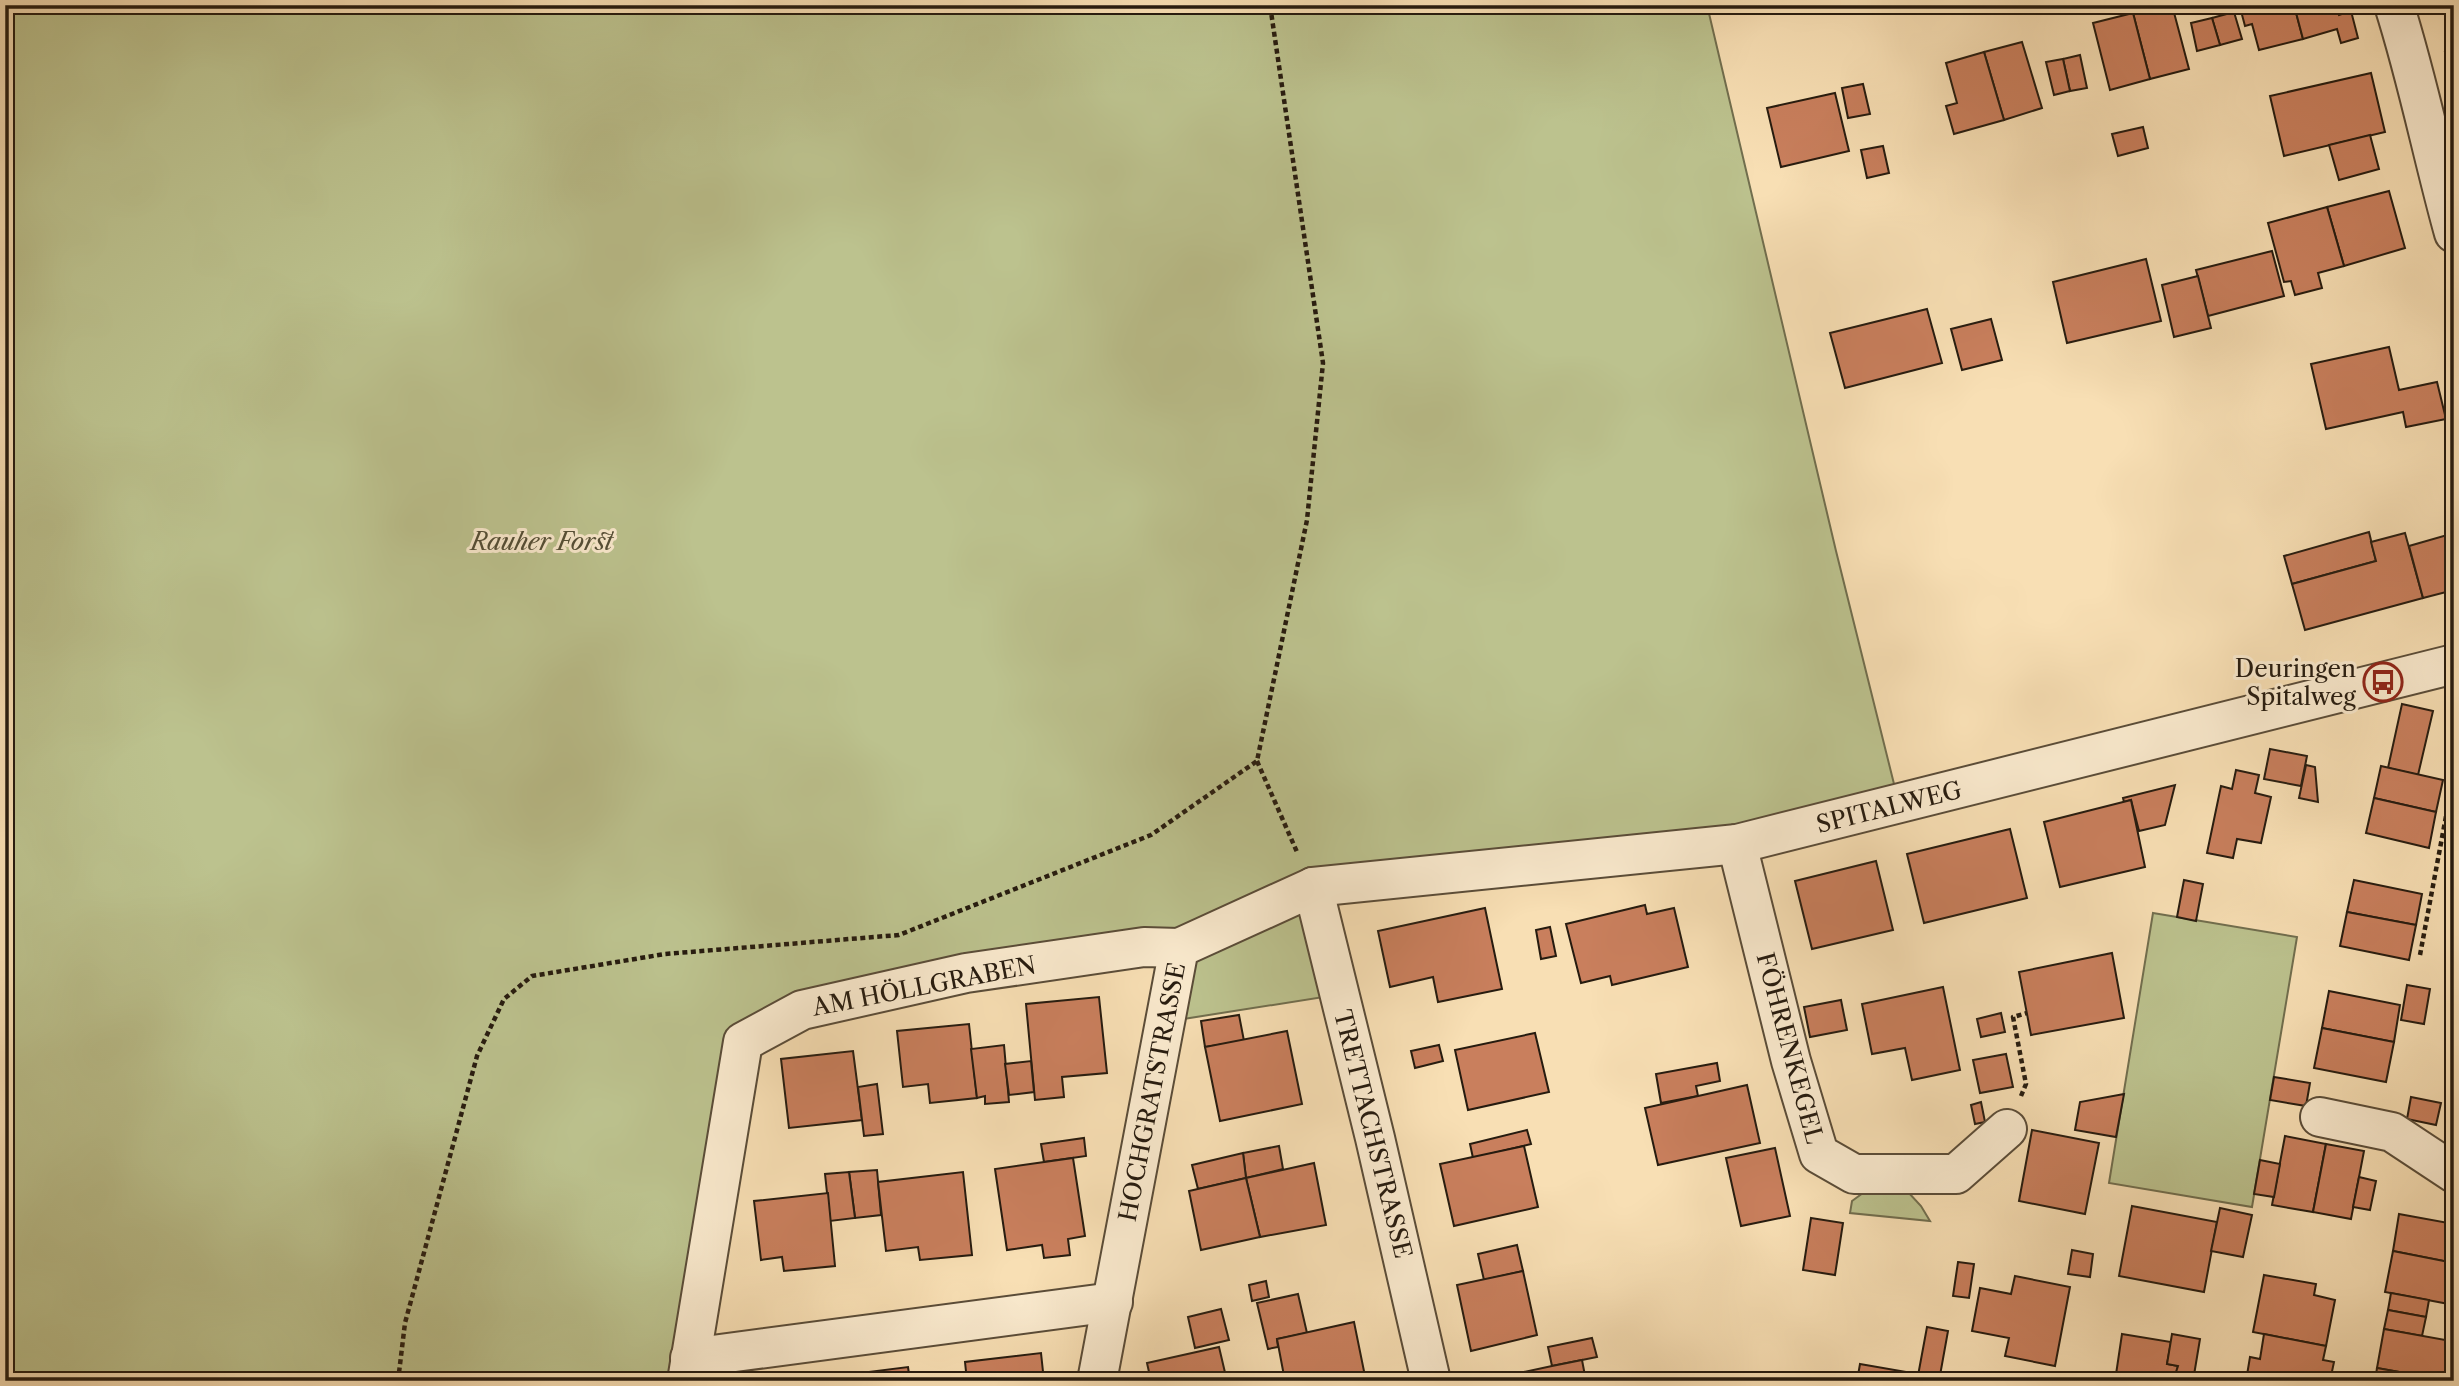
<svg xmlns="http://www.w3.org/2000/svg" width="2459" height="1386" font-family="'Libre Caslon Text',serif">
  <style>
    .green { fill: #bcc28e; stroke: #716e4e; stroke-width: 2 }
    .building { fill: #c97f5d; stroke: #261b0f; stroke-width: 2 }
    .lines { fill: none; stroke-linecap: round; stroke-linejoin: round }
    .minor-casing { stroke: #5a4c38; stroke-width: 42 }
    .path { stroke: #261b0f; stroke-width: 4.5; stroke-dasharray: 5 3.5; stroke-linecap: butt }
    .minor { stroke: #faeace; stroke-width: 38 }
    .labels { text-anchor: middle; dominant-baseline: central; stroke-width: 6; stroke-linejoin: round; paint-order: stroke }
    .park-label { font-size: 24px; font-style: italic; fill: #534d35; stroke: #faeace }
    .poi-label { font-size: 24px; fill: #261b0f; stroke: #faeace; text-anchor: end }
    .street-label { font-size: 24px; fill: #261b0f; stroke: #faeace }
  </style>
  <rect width="100%" height="100%" fill="#f8dfb4"/>
  <filter id="stains"><feTurbulence type="fractalNoise" baseFrequency=".00286" numOctaves="4"/><feColorMatrix values="0 0 0 0 .2 0 0 0 0 .09 0 0 0 0 .02 0 0 0 .5 -.17"/></filter>
  <radialGradient id="worn" r=".72"><stop offset=".6" stop-color="#630" stop-opacity="0"/><stop offset="1" stop-color="#630" stop-opacity=".3"/></radialGradient>
  <g class="green">
    <path d="M 5,5 L 1707,5 L 1836,551 L 1899,804 L 1313,887 L 1143,947 L 743,1043 L 668,1381 L 5,1381 Z"/>
    <path d="M 1306,901 L 1330,996 L 1177,1020 L 1187,956 Z"/>
    <path d="M 2153,913 L 2297,937 L 2252,1207 L 2109,1183 Z"/>
    <path d="M 1908,1192 L 1921,1206 L 1930,1221 L 1850,1213 L 1852,1201 L 1863,1193 Z"/>
  </g>
  <g class="building">
    <path d="M 2161,5 L 2172,5 L 2189,69 L 2150,79 L 2133,13 Z"/>
    <path d="M 2247,5 L 2294,5 L 2303,39 L 2259,50 L 2252,24 L 2245,26 L 2241,11 L 2248,9 Z"/>
    <path d="M 2294,5 L 2336,5 L 2339,15 L 2351,11 L 2358,38 L 2341,43 L 2337,29 L 2303,39 Z"/>
    <path d="M 2234,12 L 2242,39 L 2220,45 L 2212,18 Z"/>
    <path d="M 2133,13 L 2150,79 L 2110,90 L 2093,23 Z"/>
    <path d="M 2212,18 L 2220,45 L 2197,51 L 2191,23 Z"/>
    <path d="M 2022,42 L 2042,108 L 2004,120 L 1984,52 Z"/>
    <path d="M 2454,49 L 2454,80 L 2445,52 Z"/>
    <path d="M 1984,52 L 2004,120 L 1954,134 L 1946,106 L 1957,103 L 1946,63 Z"/>
    <path d="M 2080,55 L 2087,88 L 2070,91 L 2063,59 Z"/>
    <path d="M 2063,59 L 2070,91 L 2054,95 L 2046,62 Z"/>
    <path d="M 2371,73 L 2385,132 L 2284,156 L 2270,96 Z"/>
    <path d="M 1863,84 L 1870,114 L 1848,118 L 1842,88 Z"/>
    <path d="M 1835,93 L 1849,151 L 1781,167 L 1767,108 Z"/>
    <path d="M 2143,127 L 2148,148 L 2118,156 L 2112,134 Z"/>
    <path d="M 2370,135 L 2379,169 L 2339,180 L 2329,145 Z"/>
    <path d="M 1883,146 L 1889,173 L 1867,178 L 1861,150 Z"/>
    <path d="M 2389,191 L 2405,248 L 2344,266 L 2327,207 Z"/>
    <path d="M 2327,207 L 2344,266 L 2318,273 L 2322,288 L 2295,295 L 2291,281 L 2284,282 L 2268,223 Z"/>
    <path d="M 2272,251 L 2284,296 L 2208,316 L 2196,270 Z"/>
    <path d="M 2146,259 L 2161,321 L 2067,343 L 2053,282 Z"/>
    <path d="M 2198,276 L 2211,328 L 2174,337 L 2162,285 Z"/>
    <path d="M 1927,309 L 1942,363 L 1845,388 L 1830,333 Z"/>
    <path d="M 1991,319 L 2002,360 L 1962,370 L 1951,329 Z"/>
    <path d="M 2389,347 L 2399,390 L 2437,382 L 2446,419 L 2406,427 L 2403,412 L 2326,429 L 2311,364 Z"/>
    <path d="M 2369,532 L 2376,561 L 2292,584 L 2284,556 Z"/>
    <path d="M 2405,533 L 2423,598 L 2305,630 L 2292,584 L 2376,561 L 2371,542 Z"/>
    <path d="M 2454,533 L 2454,590 L 2423,598 L 2409,546 Z"/>
    <path d="M 2402,704 L 2433,711 L 2418,775 L 2388,768 Z"/>
    <path d="M 2270,749 L 2307,756 L 2301,786 L 2264,779 Z"/>
    <path d="M 2306,765 L 2315,767 L 2318,802 L 2299,798 Z"/>
    <path d="M 2381,766 L 2443,780 L 2436,812 L 2374,798 Z"/>
    <path d="M 2236,770 L 2259,775 L 2255,793 L 2271,797 L 2261,843 L 2237,839 L 2233,858 L 2207,853 L 2221,786 L 2232,789 Z"/>
    <path d="M 2175,785 L 2165,825 L 2139,831 L 2131,800 L 2124,802 L 2123,798 Z"/>
    <path d="M 2374,798 L 2436,812 L 2429,848 L 2366,833 Z"/>
    <path d="M 2131,800 L 2145,867 L 2060,887 L 2044,822 Z"/>
    <path d="M 2010,829 L 2027,898 L 1924,923 L 1907,854 Z"/>
    <path d="M 1876,861 L 1893,930 L 1812,949 L 1795,881 Z"/>
    <path d="M 2184,880 L 2203,884 L 2196,921 L 2177,917 Z"/>
    <path d="M 2354,880 L 2422,894 L 2416,925 L 2347,912 Z"/>
    <path d="M 1645,905 L 1647,914 L 1674,908 L 1688,967 L 1612,985 L 1610,976 L 1581,983 L 1566,924 Z"/>
    <path d="M 1485,908 L 1502,989 L 1438,1002 L 1433,977 L 1390,987 L 1378,931 Z"/>
    <path d="M 2347,912 L 2416,925 L 2409,960 L 2340,946 Z"/>
    <path d="M 1550,927 L 1556,956 L 1541,959 L 1536,930 Z"/>
    <path d="M 2112,953 L 2124,1018 L 2031,1035 L 2019,972 Z"/>
    <path d="M 2407,985 L 2430,989 L 2424,1024 L 2401,1020 Z"/>
    <path d="M 1943,987 L 1960,1070 L 1912,1080 L 1905,1048 L 1872,1054 L 1862,1004 Z"/>
    <path d="M 2329,991 L 2400,1005 L 2394,1042 L 2322,1028 Z"/>
    <path d="M 1099,997 L 1107,1073 L 1062,1077 L 1064,1097 L 1035,1100 L 1026,1004 Z"/>
    <path d="M 1841,1000 L 1847,1030 L 1810,1037 L 1804,1007 Z"/>
    <path d="M 2001,1013 L 2005,1032 L 1981,1037 L 1977,1019 Z"/>
    <path d="M 1239,1015 L 1244,1041 L 1205,1047 L 1201,1021 Z"/>
    <path d="M 969,1024 L 977,1098 L 930,1103 L 928,1084 L 903,1087 L 897,1031 Z"/>
    <path d="M 2322,1028 L 2394,1042 L 2386,1082 L 2314,1068 Z"/>
    <path d="M 1287,1031 L 1302,1104 L 1220,1121 L 1205,1047 Z"/>
    <path d="M 1535,1033 L 1549,1092 L 1468,1110 L 1455,1050 Z"/>
    <path d="M 1004,1045 L 1009,1102 L 985,1104 L 985,1096 L 977,1098 L 971,1049 Z"/>
    <path d="M 1439,1045 L 1443,1061 L 1415,1068 L 1411,1051 Z"/>
    <path d="M 853,1051 L 862,1120 L 789,1128 L 781,1059 Z"/>
    <path d="M 2006,1054 L 2013,1087 L 1980,1093 L 1973,1060 Z"/>
    <path d="M 1031,1061 L 1034,1092 L 1009,1095 L 1005,1064 Z"/>
    <path d="M 1717,1063 L 1720,1081 L 1696,1086 L 1698,1096 L 1661,1103 L 1656,1074 Z"/>
    <path d="M 2274,1077 L 2310,1083 L 2306,1106 L 2270,1100 Z"/>
    <path d="M 877,1084 L 883,1134 L 864,1136 L 858,1087 Z"/>
    <path d="M 1747,1085 L 1760,1143 L 1658,1165 L 1645,1108 Z"/>
    <path d="M 2124,1094 L 2116,1137 L 2075,1130 L 2080,1102 Z"/>
    <path d="M 2411,1097 L 2441,1103 L 2436,1125 L 2407,1119 Z"/>
    <path d="M 1981,1102 L 1985,1122 L 1975,1124 L 1971,1105 Z"/>
    <path d="M 1527,1130 L 1531,1144 L 1473,1158 L 1470,1144 Z"/>
    <path d="M 2032,1130 L 2099,1143 L 2085,1214 L 2019,1201 Z"/>
    <path d="M 2285,1136 L 2326,1144 L 2313,1212 L 2272,1205 Z"/>
    <path d="M 1084,1138 L 1086,1156 L 1044,1162 L 1041,1144 Z"/>
    <path d="M 2326,1144 L 2364,1151 L 2351,1219 L 2313,1212 Z"/>
    <path d="M 1279,1146 L 1283,1169 L 1246,1178 L 1243,1153 Z"/>
    <path d="M 1524,1146 L 1538,1207 L 1454,1226 L 1440,1164 Z"/>
    <path d="M 1775,1148 L 1790,1216 L 1741,1226 L 1726,1158 Z"/>
    <path d="M 1243,1153 L 1246,1178 L 1198,1189 L 1192,1165 Z"/>
    <path d="M 1073,1158 L 1085,1236 L 1068,1239 L 1070,1255 L 1044,1258 L 1042,1245 L 1007,1250 L 995,1169 Z"/>
    <path d="M 2260,1160 L 2280,1164 L 2274,1197 L 2254,1194 Z"/>
    <path d="M 1314,1163 L 1326,1225 L 1260,1237 L 1246,1178 Z"/>
    <path d="M 877,1170 L 881,1215 L 855,1218 L 849,1172 Z"/>
    <path d="M 849,1172 L 855,1218 L 830,1221 L 825,1174 Z"/>
    <path d="M 963,1172 L 972,1255 L 920,1260 L 918,1247 L 886,1251 L 878,1182 Z"/>
    <path d="M 2359,1177 L 2376,1181 L 2370,1210 L 2353,1207 Z"/>
    <path d="M 1246,1178 L 1260,1237 L 1201,1250 L 1189,1191 Z"/>
    <path d="M 828,1193 L 835,1266 L 784,1271 L 782,1257 L 761,1260 L 754,1201 Z"/>
    <path d="M 2132,1206 L 2217,1222 L 2204,1292 L 2119,1276 Z"/>
    <path d="M 2220,1208 L 2252,1215 L 2243,1257 L 2211,1251 Z"/>
    <path d="M 2399,1214 L 2454,1224 L 2454,1263 L 2393,1251 Z"/>
    <path d="M 1811,1218 L 1843,1223 L 1835,1275 L 1803,1270 Z"/>
    <path d="M 1517,1245 L 1523,1271 L 1484,1280 L 1478,1254 Z"/>
    <path d="M 2072,1250 L 2093,1254 L 2090,1277 L 2068,1274 Z"/>
    <path d="M 2393,1251 L 2454,1263 L 2454,1305 L 2385,1292 Z"/>
    <path d="M 1958,1262 L 1974,1264 L 1969,1298 L 1953,1296 Z"/>
    <path d="M 1523,1271 L 1537,1335 L 1471,1351 L 1457,1285 Z"/>
    <path d="M 2264,1275 L 2316,1284 L 2314,1295 L 2335,1300 L 2326,1346 L 2253,1332 Z"/>
    <path d="M 2015,1276 L 2070,1287 L 2055,1366 L 2005,1356 L 2009,1338 L 1972,1331 L 1980,1288 L 2011,1294 Z"/>
    <path d="M 1266,1281 L 1269,1297 L 1252,1301 L 1249,1285 Z"/>
    <path d="M 2391,1293 L 2429,1300 L 2426,1317 L 2388,1310 Z"/>
    <path d="M 1298,1294 L 1307,1333 L 1277,1339 L 1278,1347 L 1268,1349 L 1257,1303 Z"/>
    <path d="M 1221,1309 L 1229,1340 L 1195,1348 L 1188,1317 Z"/>
    <path d="M 2388,1310 L 2426,1317 L 2422,1336 L 2384,1329 Z"/>
    <path d="M 1354,1322 L 1366,1381 L 1285,1381 L 1277,1339 Z"/>
    <path d="M 1927,1327 L 1948,1331 L 1939,1381 L 1917,1381 Z"/>
    <path d="M 2384,1329 L 2451,1341 L 2444,1380 L 2377,1368 Z"/>
    <path d="M 2122,1334 L 2171,1342 L 2167,1364 L 2178,1366 L 2175,1381 L 2115,1381 Z"/>
    <path d="M 2172,1334 L 2200,1339 L 2194,1375 L 2176,1372 L 2178,1366 L 2167,1364 Z"/>
    <path d="M 2264,1334 L 2326,1346 L 2323,1360 L 2334,1362 L 2330,1381 L 2246,1381 L 2250,1357 L 2260,1359 Z"/>
    <path d="M 1592,1338 L 1597,1357 L 1552,1366 L 1548,1347 Z"/>
    <path d="M 1219,1347 L 1227,1381 L 1151,1381 L 1147,1363 Z"/>
    <path d="M 1041,1353 L 1044,1381 L 967,1381 L 965,1362 Z"/>
    <path d="M 1582,1360 L 1586,1381 L 1481,1381 L 1552,1366 Z"/>
    <path d="M 1860,1364 L 1918,1374 L 1917,1381 L 1857,1381 Z"/>
    <path d="M 908,1367 L 910,1381 L 845,1381 L 844,1375 Z"/>
    <path d="M 2377,1368 L 2444,1380 L 2444,1381 L 2375,1381 Z"/>
  </g>
  <g class="lines">
    <g class="minor-casing">
      <g id="minor">
        <path d="M 2394,5 C 2418,80 2433,158 2454,233"/>
        <path d="M 1737,844 L 1791,1061 L 1819,1154 L 1854,1174 L 1956,1174 L 2007,1129"/>
        <path d="M 1313,887 L 1375,1138 L 1431,1381"/>
        <path d="M 2320,1117 L 2392,1132 L 2454,1173"/>
        <path d="M 690,1358 L 1113,1302"/>
        <path d="M 687,1381 L 743,1042 L 802,1010 L 966,973 L 1144,947 L 1179,948"/>
        <path d="M 1097,1381 L 1179,948 L 1313,887 L 1737,844 L 2454,664"/>
      </g>
    </g>
    <g class="path">
      <path d="M 1257,761 L 1297,852"/>
      <path d="M 2420,955 L 2453,779"/>
      <path d="M 2021,1096 L 2026,1084 L 2013,1017 L 2027,1013"/>
      <path d="M 398,1381 L 405,1323 L 477,1056 L 504,999 L 532,976 L 665,954 L 899,935 L 1151,835 L 1257,761 L 1307,520 L 1323,363 L 1270,5"/>
    </g>
    <use href="#minor" class="minor"/>
  </g>
  <defs>
    <g id="bus-ring" transform="scale(2.0125)"><circle r="9.5" fill="#faeace" stroke="#8f2418" stroke-width="1.5"/><path d="M-5-6H5V4H4V6H2V4H-2V6H-4V4H-5ZM-3.5-4V0h7V-4ZM-3.5 1.2v1.5H-2V1.2ZM2 1.2v1.5H3.5V1.2Z" fill="#8f2418"/></g>
  </defs>
  <g fill-rule="evenodd">
    <use href="#bus-ring" x="2383" y="682"/>
  </g>
  <g class="labels">
    <g class="park-label">
      <text x="542" y="541">Rauher Forst</text>
    </g>
    <g class="poi-label">
      <text x="2356" y="668">Deuringen<tspan x="2356" dy="28">Spitalweg</tspan></text>
    </g>
    <g class="street-label">
      <text transform="translate(1889 807) rotate(-14)">SPITALWEG</text>
      <text transform="translate(924 986) rotate(-11)">AM HÖLLGRABEN</text>
      <text transform="translate(1790 1048) rotate(75)">FÖHRENKEGEL</text>
      <text transform="translate(1152 1092) rotate(-79)">HOCHGRATSTRASSE</text>
      <text transform="translate(1373 1134) rotate(76)">TRETTACHSTRASSE</text>
    </g>
  </g>
  <rect width="2459" height="1386" fill="none" stroke="#f8dfb4" stroke-width="28"/>
  <rect x="7" y="7" width="2445" height="1372" fill="none" stroke="#261b0f" stroke-width="3.5"/>
  <rect x="14" y="14" width="2431" height="1358" fill="none" stroke="#261b0f" stroke-width="2"/>
  <rect width="100%" height="100%" filter="url(#stains)"/>
  <rect width="100%" height="100%" fill="url(#worn)"/>
</svg>
